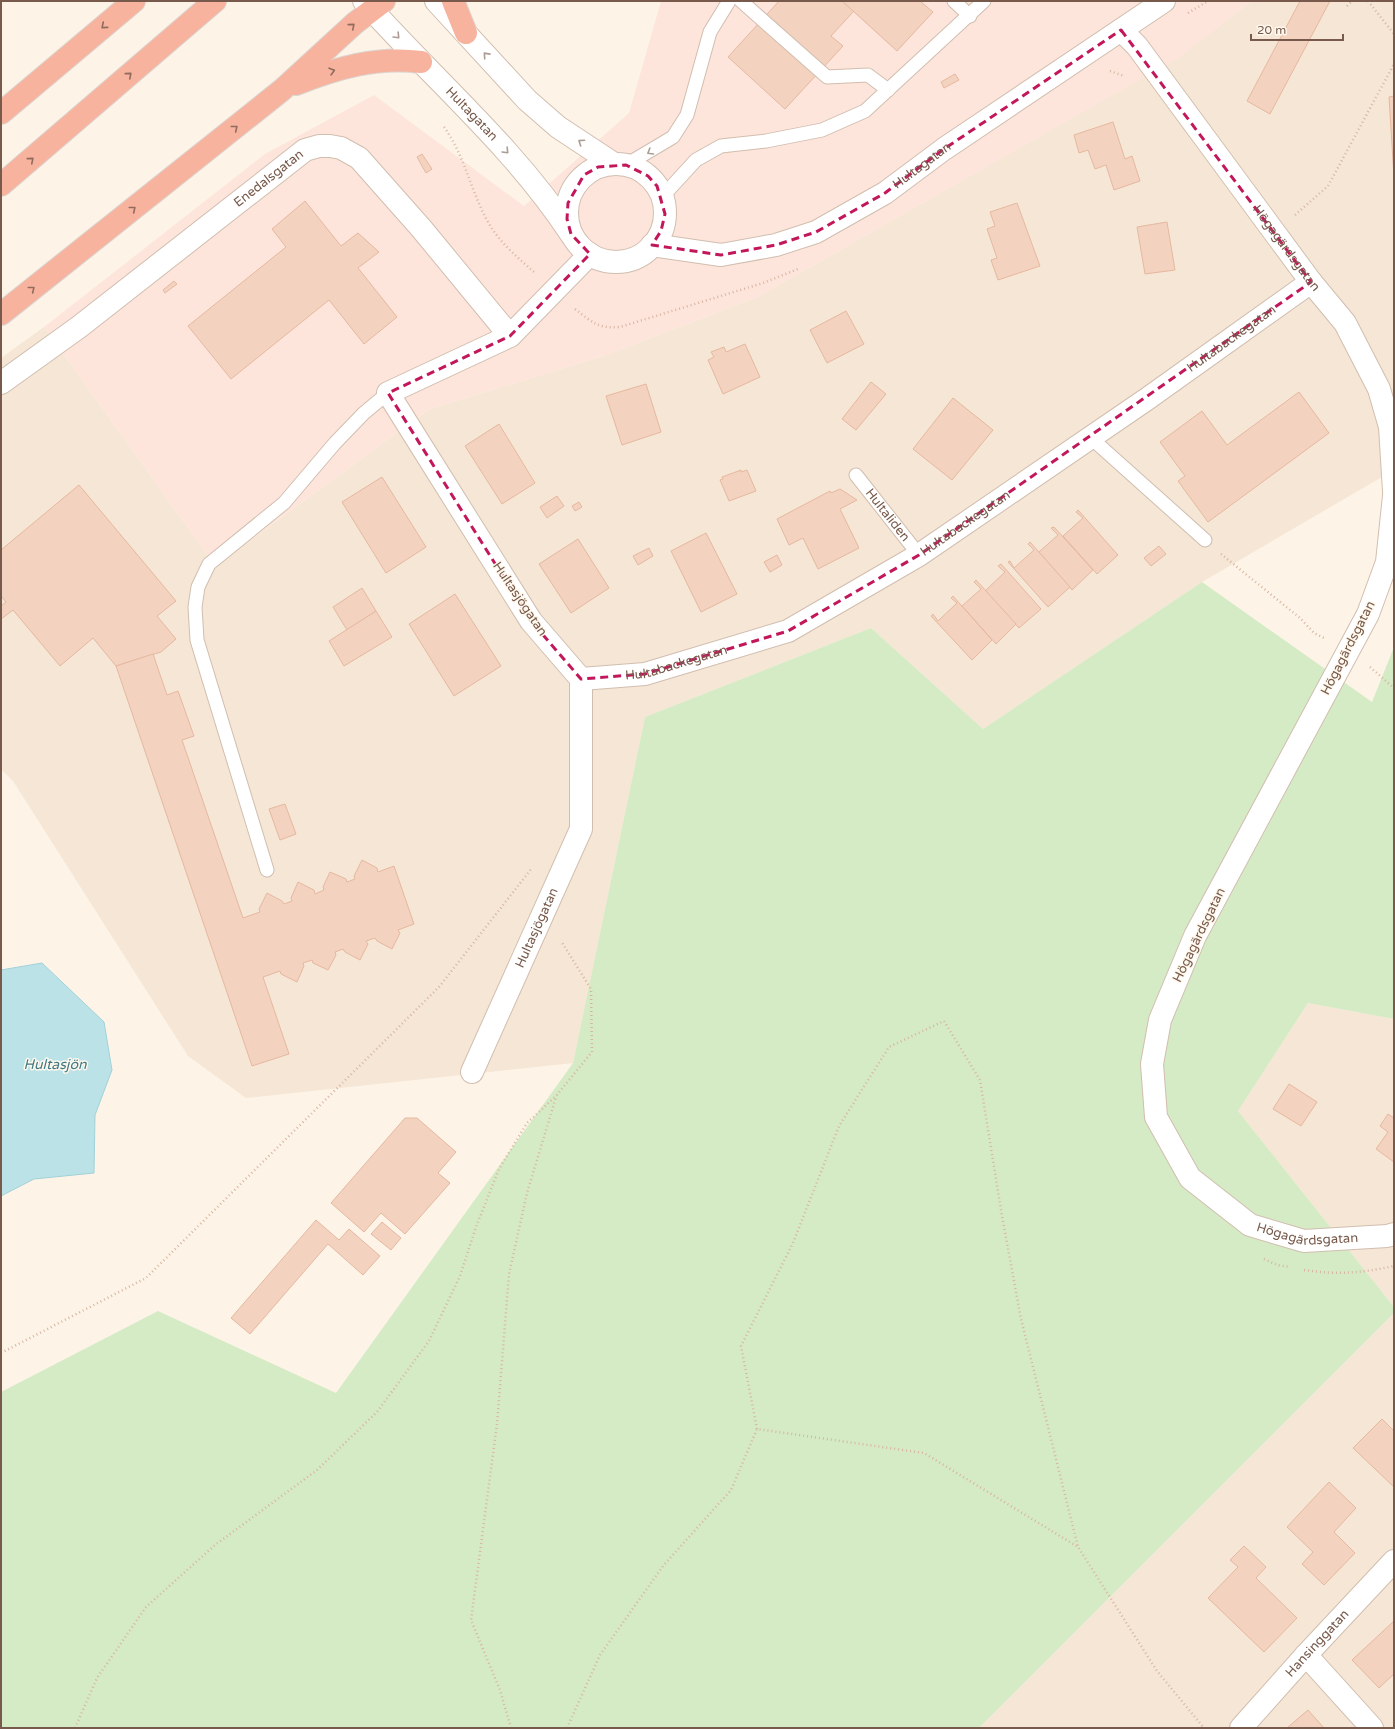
<svg xmlns="http://www.w3.org/2000/svg" width="1395" height="1729" font-family="'Varela Round',sans-serif">
  <style>
    .residential { fill: #f5e6d6 }
    .commercial { fill: #fde5db }
    .green { fill: #d5ebc5 }
    .water { fill: #bbe2e7; stroke: #a1d2d9 }
    .building { fill: #f3d2bf; stroke: #e6b89f }
    .lines { fill: none; stroke-linecap: round; stroke-linejoin: round }
    .service-casing { stroke: #d1beaf; stroke-width: 15 }
    .minor-casing { stroke: #d1beaf; stroke-width: 24 }
    .tertiary-casing { stroke: #d1beaf; stroke-width: 24 }
    .motorway-casing { stroke: #dcd4d0; stroke-width: 24 }
    .path { stroke: #d8b5a1; stroke-width: 2.5; stroke-dasharray: 1 3; stroke-linecap: butt }
    .service { stroke: #fff; stroke-width: 13 }
    .minor { stroke: #fff; stroke-width: 22 }
    .tertiary { stroke: #fff; stroke-width: 22 }
    .motorway { stroke: #f7b39e; stroke-width: 22 }
    .oneway { stroke: #916c5c }
    .oneway2 { stroke: #ad9c93 }
    .marked { fill: none; stroke: #c2185b; stroke-width: 3; stroke-dasharray: 8 5; stroke-linejoin: round }
    .labels { text-anchor: middle; dominant-baseline: central; stroke-width: 3; stroke-linejoin: round; paint-order: stroke }
    .street-label { font-size: 13px; fill: #775a4b; stroke: #fff8ee }
    .water-label { font-size: 14px; font-style: italic; fill: #417a83; stroke: #fff8ee }
  </style>
  <rect width="100%" height="100%" fill="#fdf4e7"/>
  <g class="residential">
    <path d="M 1252,1 L 1394,1 L 1394,470 L 1202,582 L 983,729 L 871,628 L 645,717 L 573,1063 L 246,1098 L 188,1056 L 13,781 L 1,769 L 1,358 L 44,327 L 215,566 L 430,409 L 604,356 L 758,297 L 1179,57 Z"/>
    <path d="M 1308,1003 L 1394,1019 L 1394,1307 L 1238,1111 Z"/>
    <path d="M 1394,1313 L 1394,1728 L 979,1728 Z"/>
  </g>
  <path class="commercial" d="M 661,1 L 1252,1 L 1180,57 L 758,297 L 604,356 L 430,409 L 215,566 L 44,327 L 265,154 L 374,95 L 524,206 L 629,113 Z"/>
  <path class="green" d="M 1202,582 L 1372,702 L 1394,647 L 1394,1019 L 1308,1003 L 1238,1111 L 1394,1307 L 1394,1313 L 979,1728 L 1,1728 L 1,1392 L 158,1311 L 336,1393 L 573,1063 L 645,717 L 871,628 L 983,729 Z"/>
  <path class="water" d="M 42,963 L 104,1022 L 112,1070 L 95,1115 L 94,1173 L 34,1179 L 1,1196 L 1,970 Z"/>
  <g class="building">
    <path d="M 779,1 L 842,1 L 854,11 L 831,36 L 843,46 L 785,109 L 728,57 Z"/>
    <path d="M 842,1 L 920,1 L 933,12 L 897,51 Z"/>
    <path d="M 1300,1 L 1330,1 L 1270,114 L 1247,101 Z"/>
    <path d="M 955,74 L 959,80 L 944,88 L 941,82 Z"/>
    <path d="M 1394,96 L 1394,177 L 1389,97 Z"/>
    <path d="M 1113,122 L 1125,159 L 1132,156 L 1140,181 L 1114,190 L 1106,165 L 1095,169 L 1088,150 L 1079,153 L 1074,135 Z"/>
    <path d="M 422,154 L 432,169 L 426,173 L 417,157 Z"/>
    <path d="M 305,201 L 341,246 L 358,233 L 379,252 L 358,268 L 397,317 L 364,344 L 329,300 L 231,379 L 188,326 L 286,247 L 272,229 Z"/>
    <path d="M 1017,203 L 1040,266 L 998,280 L 991,260 L 997,258 L 987,229 L 995,226 L 990,212 Z"/>
    <path d="M 1167,222 L 1175,270 L 1145,274 L 1137,227 Z"/>
    <path d="M 174,281 L 177,284 L 165,293 L 163,290 Z"/>
    <path d="M 846,311 L 864,344 L 827,363 L 810,330 Z"/>
    <path d="M 745,344 L 760,377 L 723,394 L 708,360 L 714,357 L 711,352 L 724,347 L 726,352 Z"/>
    <path d="M 871,382 L 886,394 L 856,430 L 842,419 Z"/>
    <path d="M 646,384 L 661,432 L 622,445 L 606,396 Z"/>
    <path d="M 1299,392 L 1329,433 L 1208,522 L 1178,481 L 1185,476 L 1160,442 L 1202,411 L 1227,445 Z"/>
    <path d="M 953,398 L 993,430 L 952,480 L 913,449 Z"/>
    <path d="M 499,424 L 535,483 L 502,504 L 465,446 Z"/>
    <path d="M 741,470 L 741,472 L 747,470 L 756,491 L 729,501 L 720,480 L 723,479 L 722,477 Z"/>
    <path d="M 382,477 L 426,547 L 386,573 L 342,502 Z"/>
    <path d="M 79,485 L 176,601 L 157,616 L 176,639 L 161,652 L 116,666 L 93,638 L 60,666 L 13,610 L 1,619 L 1,606 L 6,602 L 1,596 L 1,550 Z"/>
    <path d="M 840,489 L 857,500 L 840,509 L 859,548 L 818,569 L 803,538 L 789,545 L 777,519 L 830,491 L 831,493 Z"/>
    <path d="M 557,496 L 564,506 L 547,518 L 540,507 Z"/>
    <path d="M 579,502 L 582,507 L 575,511 L 572,506 Z"/>
    <path d="M 1078,510 L 1118,555 L 1097,574 L 1063,536 L 1083,518 L 1076,512 Z"/>
    <path d="M 1054,527 L 1093,570 L 1072,590 L 1039,552 L 1058,535 L 1051,528 Z"/>
    <path d="M 706,533 L 737,594 L 701,612 L 671,551 Z"/>
    <path d="M 578,539 L 609,588 L 571,613 L 539,564 Z"/>
    <path d="M 1030,542 L 1070,587 L 1048,607 L 1008,562 L 1010,561 L 1014,568 L 1034,550 L 1028,544 Z"/>
    <path d="M 1159,546 L 1166,554 L 1151,566 L 1144,558 Z"/>
    <path d="M 649,548 L 653,556 L 638,565 L 633,556 Z"/>
    <path d="M 777,555 L 782,565 L 770,572 L 764,562 Z"/>
    <path d="M 1001,564 L 1041,609 L 1019,628 L 985,591 L 1005,572 L 998,566 Z"/>
    <path d="M 976,580 L 1016,624 L 996,644 L 962,606 L 981,589 L 974,582 Z"/>
    <path d="M 362,588 L 376,611 L 347,630 L 333,607 Z"/>
    <path d="M 455,594 L 501,666 L 454,696 L 409,624 Z"/>
    <path d="M 953,596 L 992,640 L 972,660 L 931,616 L 933,614 L 938,621 L 957,603 L 951,598 Z"/>
    <path d="M 376,611 L 392,637 L 344,666 L 329,641 Z"/>
    <path d="M 153,654 L 167,695 L 178,691 L 194,736 L 182,740 L 243,918 L 260,912 L 259,909 L 267,893 L 282,901 L 284,904 L 292,901 L 291,898 L 298,882 L 314,890 L 315,894 L 324,890 L 323,887 L 330,872 L 346,879 L 347,882 L 355,879 L 354,876 L 362,860 L 377,868 L 378,872 L 394,866 L 414,924 L 398,930 L 400,933 L 392,949 L 377,941 L 375,938 L 366,941 L 368,944 L 360,960 L 345,952 L 343,949 L 335,952 L 336,955 L 328,970 L 313,963 L 312,960 L 303,963 L 304,966 L 297,982 L 281,974 L 280,971 L 263,977 L 289,1054 L 252,1066 L 116,666 Z"/>
    <path d="M 285,804 L 296,834 L 280,840 L 269,809 Z"/>
    <path d="M 1289,1084 L 1317,1102 L 1301,1126 L 1273,1109 Z"/>
    <path d="M 1388,1114 L 1394,1118 L 1394,1162 L 1376,1149 L 1388,1132 L 1380,1126 Z"/>
    <path d="M 405,1118 L 417,1118 L 456,1152 L 438,1173 L 450,1183 L 405,1234 L 381,1213 L 364,1232 L 331,1203 Z"/>
    <path d="M 316,1220 L 339,1240 L 349,1229 L 380,1256 L 363,1275 L 328,1244 L 250,1334 L 231,1318 Z"/>
    <path d="M 382,1222 L 401,1238 L 391,1250 L 371,1234 Z"/>
    <path d="M 1382,1419 L 1394,1431 L 1394,1487 L 1353,1448 Z"/>
    <path d="M 1329,1482 L 1356,1508 L 1334,1532 L 1355,1553 L 1324,1585 L 1302,1564 L 1313,1552 L 1287,1527 Z"/>
    <path d="M 1244,1546 L 1266,1567 L 1256,1578 L 1297,1618 L 1264,1652 L 1208,1598 L 1238,1567 L 1230,1560 Z"/>
    <path d="M 1394,1621 L 1394,1674 L 1379,1688 L 1352,1660 Z"/>
    <path d="M 1308,1710 L 1324,1728 L 1287,1728 Z"/>
  </g>
  <g class="lines">
    <g class="service-casing">
      <g id="service">
        <path d="M 741,1 L 827,77 L 868,75 L 888,90"/>
        <path d="M 954,1 L 970,16"/>
        <path d="M 626,165 L 673,137 L 687,115 L 710,32 L 729,1"/>
        <path d="M 662,197 L 696,160 L 721,146 L 766,141 L 822,130 L 865,111 L 984,1"/>
        <path d="M 1091,438 L 1205,540"/>
        <path id="s1" d="M 856,475 L 919,555"/>
        <path d="M 267,870 L 197,640 L 195,607 L 198,587 L 209,564 L 284,503 L 335,443 L 364,413 L 388,393"/>
      </g>
    </g>
    <g class="minor-casing">
      <g id="minor">
        <path id="s2" d="M 1121,30 L 1137,46 L 1311,282 L 1345,323 L 1379,389 L 1390,427 L 1394,491"/>
        <path id="s3" d="M 1394,496 L 1387,562 L 1368,614 L 1195,936 L 1160,1020 L 1152,1064 L 1156,1117 L 1190,1178 L 1250,1225 L 1304,1241 L 1387,1236 L 1394,1234"/>
        <path id="s4" d="M 581,679 L 645,674 L 788,631 L 919,555 L 1147,399 L 1311,282"/>
        <path id="s5" d="M 472,1072 L 581,829 L 581,679 L 531,621 L 388,393 L 510,336"/>
        <path d="M 1306,1655 L 1372,1728"/>
        <path id="s6" d="M 1241,1728 L 1306,1655 L 1394,1561"/>
      </g>
    </g>
    <g class="tertiary-casing">
      <g id="tertiary">
        <path id="s7" d="M 364,1 C 433,79 514,147 571,234"/>
        <path d="M 436,1 L 527,100 L 558,127 L 614,164"/>
        <circle cx="616" cy="213" r="49"/>
        <path id="s8" d="M 652,245 L 721,255 L 776,245 L 816,232 L 885,193 L 944,149 L 1164,1"/>
        <path id="s9" d="M 1,383 L 79,327 L 305,150 L 319,146 L 330,146 L 341,148 L 359,158 L 421,228 L 510,336 L 590,254"/>
      </g>
    </g>
    <g class="motorway-casing">
      <g id="motorway">
        <path d="M 453,1 L 466,33"/>
        <path d="M 296,84 C 337,68 377,56 421,62"/>
        <path d="M 1,113 L 134,1"/>
        <path d="M 1,185 L 215,1"/>
        <path d="M 1,314 L 282,90 L 355,23 L 384,1"/>
      </g>
    </g>
    <g class="path">
      <path d="M 1368,1 L 1394,34"/>
      <path d="M 1347,6 L 1352,1"/>
      <path d="M 1188,13 L 1208,1"/>
      <path d="M 1110,71 L 1124,76"/>
      <path d="M 444,127 C 465,156 471,192 488,222 C 499,242 517,257 534,272"/>
      <path d="M 1295,215 L 1328,186 L 1394,64"/>
      <path d="M 575,309 C 592,322 598,329 620,327 L 763,283 L 798,269"/>
      <path d="M 1221,554 L 1300,618 L 1314,633 L 1324,638"/>
      <path d="M 1370,667 L 1394,688"/>
      <path d="M 1264,1259 L 1277,1265 L 1290,1267"/>
      <path d="M 1304,1270 C 1338,1275 1361,1273 1394,1266"/>
      <path d="M 1,1353 L 146,1278 L 439,987 L 532,868"/>
      <path d="M 757,1429 L 741,1346 L 793,1243 L 839,1126 L 889,1047 L 944,1021 L 980,1080 L 1002,1216 L 1021,1319 L 1078,1547"/>
      <path d="M 75,1728 L 97,1678 L 146,1607 L 215,1545 L 317,1470 L 377,1412 L 429,1341 L 460,1276 L 476,1227 L 499,1169 L 527,1123 L 556,1096 L 592,1052 L 591,989 L 561,941"/>
      <path d="M 511,1728 L 500,1690 L 471,1620 L 497,1424 L 509,1274 L 527,1193 L 556,1097"/>
      <path d="M 567,1728 L 600,1655 L 663,1566 L 731,1490 L 757,1429 L 924,1453 L 1078,1547 L 1157,1671 L 1204,1728"/>
    </g>
    <use href="#service" class="service"/>
    <use href="#minor" class="minor"/>
    <use href="#tertiary" class="tertiary"/>
    <use href="#motorway" class="motorway"/>
  </g>
  <defs><path id="oneway-chevron" d="M-2-3.5L2.5 0L-2 3.5" fill="none" stroke-width="1.6" stroke-linecap="round" stroke-linejoin="round"/></defs>
  <g class="oneway">
    <use href="#oneway-chevron" transform="translate(104 26) rotate(140)"/>
    <use href="#oneway-chevron" transform="translate(352 26) rotate(-41)"/>
    <use href="#oneway-chevron" transform="translate(332 71) rotate(-16)"/>
    <use href="#oneway-chevron" transform="translate(129 75) rotate(-41)"/>
    <use href="#oneway-chevron" transform="translate(235 128) rotate(-39)"/>
    <use href="#oneway-chevron" transform="translate(31 160) rotate(-41)"/>
    <use href="#oneway-chevron" transform="translate(133 209) rotate(-39)"/>
    <use href="#oneway-chevron" transform="translate(32 289) rotate(-39)"/>
  </g>
  <g class="oneway2">
    <use href="#oneway-chevron" transform="translate(397 36) rotate(46)"/>
    <use href="#oneway-chevron" transform="translate(486 55) rotate(-132)"/>
    <use href="#oneway-chevron" transform="translate(581 142) rotate(-146)"/>
    <use href="#oneway-chevron" transform="translate(506 151) rotate(46)"/>
    <use href="#oneway-chevron" transform="translate(650 152) rotate(149)"/>
  </g>
  <path class="marked" d="M 1121,30 L 1311,282 L 919,555 L 788,631 L 645,674 L 581,679 L 531,621 L 388,393 L 510,336 L 590,254 L 571,234 L 567,219 L 568,203 L 584,175 L 598,167 L 626,165 L 648,176 L 657,186 L 665,214 L 661,231 L 652,245 L 721,255 L 776,245 L 816,232 L 885,193 L 944,149 Z"/>
  <g class="labels">
    <g class="street-label">
      <text stroke="none"><textPath href="#s7" startOffset="156">Hultagatan</textPath></text>
      <text stroke="none"><textPath href="#s8" startOffset="293">Hultagatan</textPath></text>
      <text stroke="none"><textPath href="#s9" startOffset="337">Enedalsgatan</textPath></text>
      <text stroke="none"><textPath href="#s2" startOffset="274">Högagärdsgatan</textPath></text>
      <text stroke="none"><textPath href="#s4" startOffset="745">Hultabackegatan</textPath></text>
      <text stroke="none"><textPath href="#s1" startOffset="51">Hultaliden</textPath></text>
      <text stroke="none"><textPath href="#s4" startOffset="421">Hultabackegatan</textPath></text>
      <text transform="translate(520 599) rotate(56)">Hultasjögatan</text>
      <text transform="translate(1348 648) rotate(-63)">Högagärdsgatan</text>
      <text stroke="none"><textPath href="#s4" startOffset="97">Hultabackegatan</textPath></text>
      <text stroke="none"><textPath href="#s5" startOffset="158">Hultasjögatan</textPath></text>
      <text transform="translate(1199 935) rotate(-64)">Högagärdsgatan</text>
      <text stroke="none"><textPath href="#s3" startOffset="881">Högagärdsgatan</textPath></text>
      <text stroke="none"><textPath href="#s6" startOffset="114">Hansinggatan</textPath></text>
    </g>
    <g class="water-label">
      <text x="55" y="1064">Hultasjön</text>
    </g>
  </g>
  <rect width="1395" height="1729" fill="none" stroke="#775a4b" stroke-width="4"/>
  <path d="M1251 34v6h92v-6" fill="none" stroke="#775a4b" stroke-width="2"/>
  <text x="1257" y="34" font-size="12" fill="#775a4b" stroke="#fff8ee" stroke-width="3" paint-order="stroke">20 m</text>
</svg>
